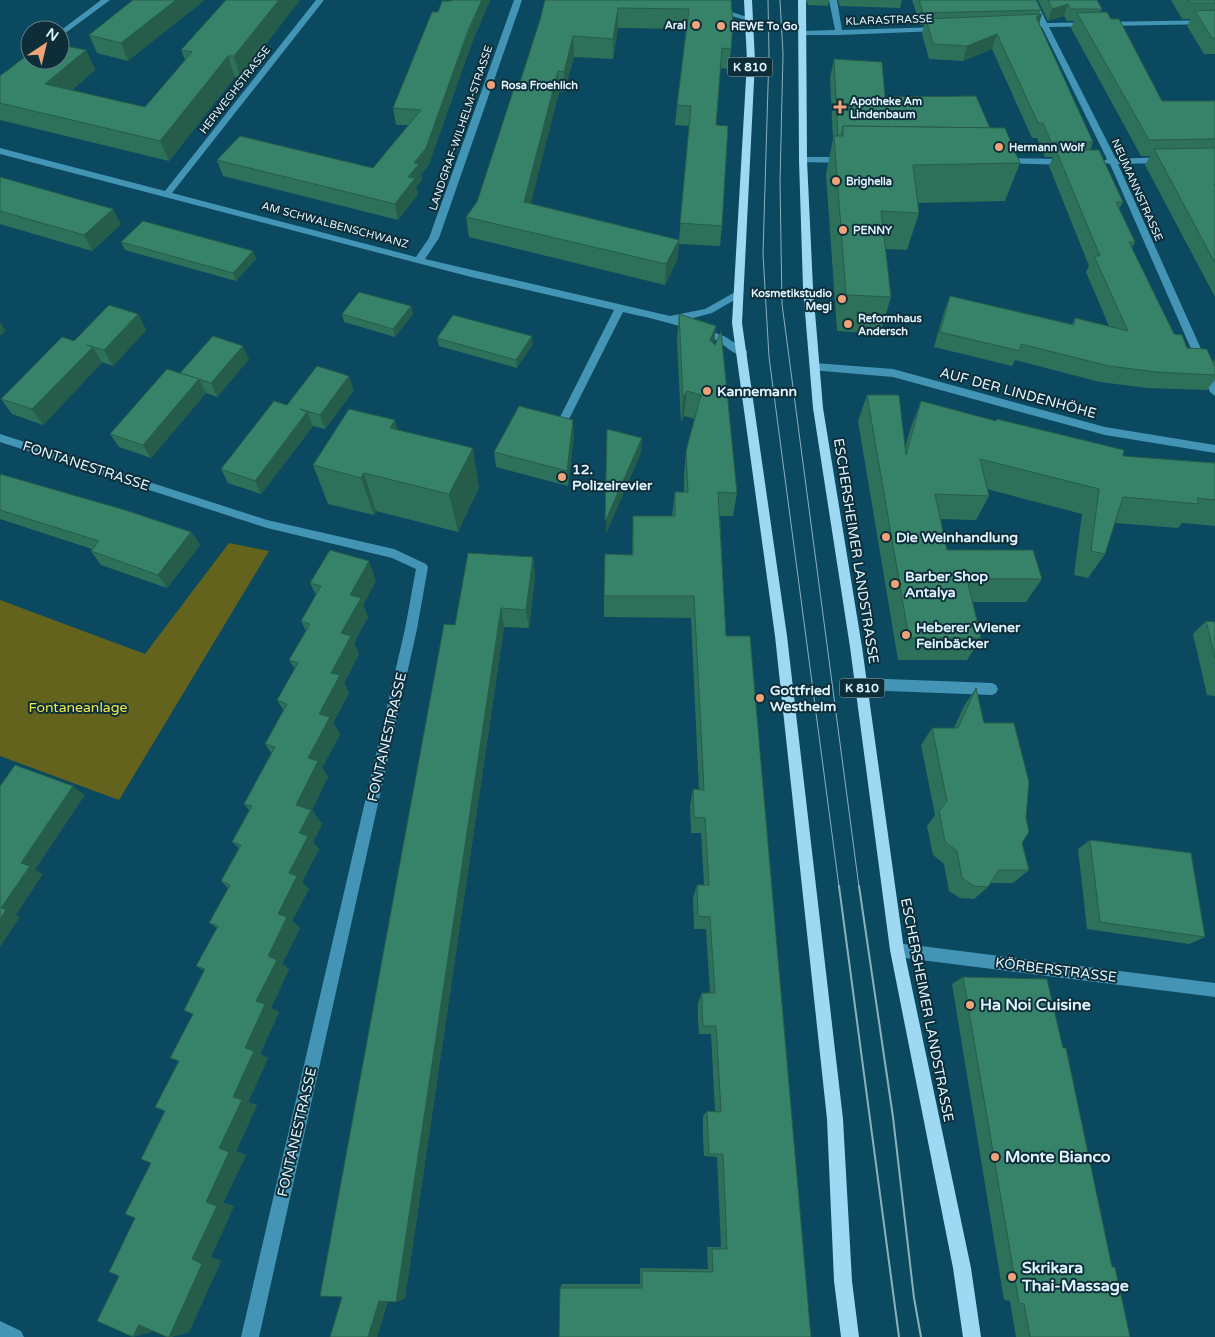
<svg xmlns="http://www.w3.org/2000/svg" width="1215" height="1337" font-family="'Varela Round',sans-serif">
  <style>
    .green { fill: #64631e }
    .lines { fill: none; stroke-linecap: round; stroke-linejoin: round }
    .minor { fill: #4494b5; fill-rule: evenodd }
    .major { fill: #9ed8f3; fill-rule: evenodd }
    .tram-far1 { stroke: #8bb1bf; stroke-width: 1 }
    .tram { stroke: #8bb1bf; stroke-width: 2 }
    .wall { fill: #2e715b; fill-rule: evenodd }
    .shaded-wall { fill: #265c4a }
    .building { fill: #36836a; stroke: #265c4a }
    .poi-dot { fill: #f0a279; stroke: #0d2d39; stroke-width: 2 }
    .labels { text-anchor: middle; dominant-baseline: central; stroke-width: 4; stroke-linejoin: round; paint-order: stroke }
    .far-street-label { font-size: 11px; fill: #dff4fe; stroke: #0d2d39 }
    .far-poi-label { font-size: 11px; font-weight: bold; fill: #dff4fe; stroke: #0d2d39; text-anchor: start }
    .shield { fill: #0d2d39; stroke: #a0b8c3; stroke-width: 1 }
    .shield-label { font-size: 12px; font-weight: bold; fill: #dff4fe }
    .poi-label { font-size: 14px; font-weight: bold; fill: #dff4fe; stroke: #0d2d39; text-anchor: start }
    .street-label { font-size: 14px; fill: #dff4fe; stroke: #0d2d39 }
    .park-label { font-size: 14px; fill: #eeeb49; stroke: #0d2d39 }
    .near-poi-label { font-size: 16px; font-weight: bold; fill: #dff4fe; stroke: #0d2d39; text-anchor: start }
  </style>
  <rect width="100%" height="100%" fill="#0a495f"/>
  <path class="green" d="M 229,543 L 269,551 L 119,800 L 0,756 L 0,600 L 145,654 Z"/>
  <g class="lines">
    <g class="minor">
      <path d="M 101,0 L 110,0 L 60,37 L 60,31 Z"/>
      <path d="M 316,0 L 324,0 L 172,193 L 416,257 L 429,238 L 514,0 L 522,0 L 439,238 L 425,259 L 670,316 L 705,309 L 737,291 L 743,291 L 743,295 L 712,313 L 682,321 L 724,336 L 747,351 L 747,355 C 736,358 725,345 716,340 C 687,326 654,319 623,312 L 568,421 L 563,425 L 558,421 L 614,310 L 471,277 L 0,154 L 0,148 L 165,191 Z"/>
      <path d="M 699,0 L 707,0 L 707,4 L 753,19 L 749,21 L 700,7 Z"/>
      <path d="M 829,0 L 837,0 L 842,30 L 938,27 L 942,29 L 938,31 L 839,35 L 800,35 L 799,33 L 803,31 L 835,30 Z"/>
      <path d="M 1028,0 L 1036,0 L 1047,23 L 1215,20 L 1215,24 L 1049,27 L 1116,159 L 1163,157 L 1167,160 L 1163,163 L 1118,164 L 1215,380 L 1215,396 L 1210,392 L 1110,164 L 1102,162 L 1107,159 L 1042,27 L 1034,25 L 1040,23 Z"/>
      <path d="M 803,157 L 846,157 L 850,160 L 846,163 L 800,162 L 800,158 Z"/>
      <path d="M 1003,158 L 1066,159 L 1070,162 L 1066,165 L 1000,163 L 999,161 Z"/>
      <path d="M 815,363 L 893,369 L 1105,427 L 1215,445 L 1215,453 L 1105,435 L 893,377 L 811,370 L 810,367 Z"/>
      <path d="M 0,434 L 267,520 L 394,549 L 426,564 L 428,567 L 417,629 L 259,1337 L 241,1337 L 405,629 L 416,569 L 392,558 L 267,528 L 0,442 Z"/>
      <path d="M 861,678 L 992,683 L 996,685 L 998,689 L 996,693 L 992,695 L 861,690 L 857,688 L 855,684 L 857,680 Z"/>
      <path d="M 897,943 L 1215,983 L 1215,997 L 897,957 L 892,955 L 890,950 L 892,945 Z"/>
      <path d="M 0,1321 L 21,1331 L 24,1337 L 0,1337 Z"/>
    </g>
    <g class="major">
      <path d="M 744,0 L 752,0 L 755,61 L 742,323 L 787,636 L 843,1119 L 852,1281 L 859,1337 L 841,1337 L 834,1281 L 827,1119 L 775,636 L 732,323 L 747,61 Z"/>
      <path d="M 798,0 L 806,0 L 807,160 L 813,288 L 823,408 L 862,647 L 904,950 L 971,1268 L 981,1337 L 963,1337 L 953,1268 L 890,950 L 850,647 L 813,408 L 803,288 L 799,160 Z"/>
    </g>
    <g class="tram-far1">
      <path d="M 768,0 L 769,53 L 763,254 L 769,357 L 839,887"/>
      <path d="M 780,0 L 783,54 L 780,182 L 782,304 L 859,887"/>
    </g>
    <g class="tram">
      <path d="M 839,886 L 899,1337"/>
      <path d="M 859,886 L 893,1117 L 914,1298 L 921,1337"/>
    </g>
  </g>
  <g class="wall">
    <path d="M 133,0 L 128,61 L 97,53 L 89,35 Z"/>
    <path d="M 226,0 L 300,0 L 240,77 L 235,77 L 169,161 L 0,120 L 0,76 L 86,50 L 95,70 L 72,90 L 145,107 L 185,60 L 181,50 Z"/>
    <path d="M 452,0 L 490,0 L 471,45 L 429,164 L 421,175 L 422,180 L 416,187 L 418,194 L 398,220 L 223,176 L 217,160 L 373,168 L 409,125 L 396,125 L 393,108 L 438,12 Z"/>
    <path d="M 545,0 L 731,0 L 731,49 L 729,69 L 720,68 L 716,125 L 722,226 L 720,246 L 679,244 L 677,260 L 665,285 L 469,237 L 466,217 L 477,202 L 520,82 L 540,20 ZM 618,28 L 686,29 L 677,105 L 675,125 L 689,126 L 679,240 L 530,204 L 559,92 L 564,92 L 574,57 L 613,59 Z"/>
    <path d="M 806,0 L 829,0 L 828,6 L 808,5 Z"/>
    <path d="M 838,0 L 902,0 L 900,8 L 840,6 Z"/>
    <path d="M 912,0 L 1036,0 L 1041,10 L 1039,15 L 1042,14 L 1039,23 L 1093,142 L 1090,150 L 1123,202 L 1119,209 L 1135,242 L 1132,248 L 1174,334 L 1187,348 L 1213,362 L 1215,359 L 1215,380 L 1207,390 L 1147,388 L 1100,382 L 1015,360 L 1012,366 L 934,347 L 944,312 L 950,296 L 1072,324 L 1075,318 L 1109,326 L 1086,272 L 1089,266 L 1049,166 L 1053,157 L 1045,157 L 1037,138 L 1032,138 L 992,49 L 963,61 L 929,59 L 922,34 L 924,25 L 920,25 Z"/>
    <path d="M 1038,0 L 1097,0 L 1102,9 L 1100,12 L 1162,101 L 1215,101 L 1215,297 L 1145,165 L 1150,156 L 1141,156 L 1071,28 L 1074,21 L 1067,21 L 1064,16 L 1048,21 Z"/>
    <path d="M 1171,0 L 1215,0 L 1215,54 L 1204,54 L 1187,26 L 1191,19 L 1182,19 Z"/>
    <path d="M 834,59 L 885,97 L 990,128 L 1020,163 L 1005,201 L 918,203 L 919,213 L 907,250 L 886,249 L 891,297 L 880,334 L 837,331 L 826,174 L 833,139 L 830,78 Z"/>
    <path d="M 0,177 L 121,224 L 92,251 L 0,224 Z"/>
    <path d="M 121,242 L 253,251 L 256,259 L 236,281 L 125,250 Z"/>
    <path d="M 411,306 L 413,314 L 395,337 L 344,322 L 342,314 Z"/>
    <path d="M 138,314 L 146,330 L 113,366 L 102,362 L 43,425 L 12,414 L 1,399 Z"/>
    <path d="M 679,314 L 716,326 L 714,344 L 737,493 L 733,516 L 720,516 L 726,636 L 811,1337 L 560,1288 L 562,1284 L 640,1284 L 640,1268 L 708,1269 L 707,1247 L 721,1247 L 717,1157 L 704,1156 L 703,1136 L 703,1116 L 707,1111 L 715,1111 L 711,1034 L 699,1034 L 698,1019 L 698,1003 L 702,993 L 710,993 L 706,929 L 694,929 L 693,898 L 697,885 L 704,885 L 701,833 L 691,833 L 690,806 L 693,789 L 699,790 L 691,618 L 604,617 L 604,596 L 632,555 L 633,516 L 672,516 L 675,492 L 684,492 L 684,475 L 686,451 L 695,419 L 684,416 L 681,423 L 677,340 Z"/>
    <path d="M 437,338 L 533,344 L 517,368 L 439,346 Z"/>
    <path d="M 249,359 L 217,397 L 206,393 L 151,458 L 119,447 L 110,434 L 180,373 Z"/>
    <path d="M 354,390 L 325,429 L 313,426 L 261,494 L 228,483 L 221,469 L 287,405 Z"/>
    <path d="M 867,395 L 905,448 L 911,427 L 921,401 L 996,421 L 997,419 L 1123,456 L 1215,463 L 1215,526 L 1182,523 L 1178,528 L 1115,523 L 1105,554 L 1088,578 L 1074,575 L 1082,514 L 987,489 L 989,496 L 976,520 L 940,519 L 947,550 L 1042,579 L 1026,602 L 973,602 L 981,638 L 967,660 L 898,660 L 858,421 Z"/>
    <path d="M 398,430 L 479,487 L 458,532 L 376,511 L 374,515 L 328,504 L 313,465 Z"/>
    <path d="M 574,435 L 568,486 L 496,467 L 494,452 Z"/>
    <path d="M 0,474 L 191,532 L 200,545 L 167,588 L 101,565 L 91,551 L 92,549 L 0,519 Z"/>
    <path d="M 533,557 L 535,576 L 529,628 L 504,627 L 405,1298 L 396,1302 L 388,1301 L 377,1337 L 330,1337 L 342,1297 L 455,625 Z"/>
    <path d="M 376,581 L 363,605 L 368,617 L 354,643 L 359,654 L 344,683 L 349,693 L 333,723 L 340,734 L 322,768 L 328,777 L 312,810 L 322,824 L 313,842 L 319,849 L 302,882 L 309,889 L 292,921 L 300,928 L 282,964 L 289,969 L 271,1008 L 279,1012 L 260,1054 L 268,1058 L 248,1102 L 257,1105 L 236,1151 L 246,1155 L 223,1203 L 234,1206 L 211,1257 L 221,1261 L 189,1332 L 171,1337 L 167,1337 L 119,1276 L 179,1061 L 193,1015 L 184,1010 L 205,971 L 196,966 L 217,928 L 209,923 L 228,888 L 221,881 L 239,848 L 232,842 L 249,810 L 244,804 L 271,753 L 265,744 L 284,711 L 277,700 L 295,669 L 289,660 L 306,631 L 301,621 L 316,595 L 310,583 Z"/>
    <path d="M 1206,621 L 1215,622 L 1215,696 L 1207,695 L 1193,634 Z"/>
    <path d="M 976,688 L 984,723 L 1022,843 L 1029,870 L 1013,883 L 990,883 L 988,887 L 974,899 L 960,898 L 949,891 L 944,864 L 933,855 L 927,826 L 935,815 L 921,745 L 932,728 L 954,728 L 964,706 Z"/>
    <path d="M 1090,840 L 1205,937 L 1189,944 L 1087,929 L 1078,849 Z"/>
    <path d="M 963,977 L 1063,1048 L 1112,1267 L 1130,1337 L 1016,1337 L 1010,1301 L 1004,1300 L 952,984 Z"/>
  </g>
  <g class="shaded-wall">
    <path d="M 176,0 L 205,0 L 128,61 L 121,43 Z"/>
    <path d="M 279,0 L 300,0 L 240,77 L 234,56 Z"/>
    <path d="M 482,0 L 490,0 L 471,45 L 429,164 L 421,175 L 422,180 L 416,187 L 418,194 L 398,220 L 395,204 L 408,177 Z"/>
    <path d="M 1068,4 L 1064,16 L 1048,21 L 1052,9 Z"/>
    <path d="M 618,8 L 618,28 L 613,59 L 613,39 Z"/>
    <path d="M 1042,14 L 1037,29 L 1036,17 Z"/>
    <path d="M 997,34 L 992,49 L 963,61 L 967,46 Z"/>
    <path d="M 573,36 L 574,57 L 564,92 L 564,72 Z"/>
    <path d="M 86,50 L 95,70 L 55,104 L 45,84 Z"/>
    <path d="M 228,56 L 235,77 L 169,161 L 160,141 Z"/>
    <path d="M 558,71 L 559,92 L 526,223 L 524,202 Z"/>
    <path d="M 113,209 L 121,224 L 92,251 L 84,235 Z"/>
    <path d="M 679,240 L 677,260 L 665,285 L 666,264 Z"/>
    <path d="M 253,251 L 256,259 L 236,281 L 233,273 Z"/>
    <path d="M 411,306 L 413,314 L 395,337 L 393,329 Z"/>
    <path d="M 138,314 L 146,330 L 113,366 L 104,350 Z"/>
    <path d="M 0,322 L 6,331 L 0,336 Z"/>
    <path d="M 716,326 L 713,351 L 710,340 Z"/>
    <path d="M 532,336 L 533,344 L 517,368 L 516,360 Z"/>
    <path d="M 243,346 L 249,359 L 217,397 L 211,383 Z"/>
    <path d="M 93,347 L 102,363 L 43,425 L 32,409 Z"/>
    <path d="M 349,376 L 354,390 L 325,429 L 320,415 Z"/>
    <path d="M 199,379 L 206,393 L 151,458 L 143,445 Z"/>
    <path d="M 687,391 L 684,416 L 681,423 L 683,398 Z"/>
    <path d="M 307,412 L 313,426 L 261,494 L 255,481 Z"/>
    <path d="M 395,420 L 406,459 L 390,428 Z"/>
    <path d="M 573,420 L 574,435 L 568,486 L 567,471 Z"/>
    <path d="M 642,438 L 641,453 L 606,534 L 606,520 Z"/>
    <path d="M 473,448 L 479,487 L 458,532 L 449,494 Z"/>
    <path d="M 364,473 L 376,511 L 374,515 L 361,478 Z"/>
    <path d="M 191,532 L 200,545 L 167,588 L 158,575 Z"/>
    <path d="M 533,557 L 535,576 L 529,628 L 526,610 Z"/>
    <path d="M 369,561 L 376,581 L 363,605 L 368,617 L 354,643 L 359,654 L 344,683 L 349,693 L 333,723 L 340,734 L 322,768 L 328,777 L 312,810 L 322,824 L 313,842 L 319,849 L 302,882 L 309,889 L 292,921 L 300,928 L 282,964 L 289,969 L 271,1008 L 279,1012 L 260,1054 L 268,1058 L 248,1102 L 257,1105 L 236,1151 L 246,1155 L 223,1203 L 234,1206 L 211,1257 L 221,1261 L 189,1332 L 169,1337 L 192,1259 L 299,833 L 296,805 L 341,633 L 350,595 Z"/>
    <path d="M 501,608 L 504,627 L 405,1298 L 396,1302 Z"/>
    <path d="M 73,786 L 85,795 L 35,870 L 43,874 L 16,915 L 20,917 L 0,947 L 0,919 L 1,908 L 21,863 Z"/>
    <path d="M 389,1297 L 377,1337 L 368,1337 L 379,1301 Z"/>
    <path d="M 139,1325 L 155,1331 L 133,1337 Z"/>
  </g>
  <g class="building">
    <path d="M 133,0 L 176,0 L 121,43 L 89,35 Z"/>
    <path d="M 226,0 L 279,0 L 234,56 L 228,56 L 160,141 L 0,103 L 0,76 L 30,53 L 30,60 L 60,60 L 60,45 L 86,50 L 45,84 L 145,107 L 192,52 L 181,50 Z"/>
    <path d="M 452,0 L 482,0 L 469,28 L 426,148 L 414,163 L 419,164 L 408,177 L 415,178 L 395,204 L 217,160 L 240,136 L 373,168 L 421,110 L 393,108 L 432,12 L 438,12 L 442,1 L 451,1 Z"/>
    <path d="M 545,0 L 731,0 L 733,23 L 731,49 L 722,48 L 716,125 L 728,126 L 722,226 L 680,223 L 691,106 L 677,105 L 689,9 L 618,8 L 613,39 L 573,36 L 564,72 L 558,71 L 524,202 L 679,240 L 666,264 L 466,217 L 477,202 L 516,82 L 520,82 L 540,20 Z"/>
    <path d="M 919,0 L 1036,0 L 1041,10 L 923,13 Z"/>
    <path d="M 1048,0 L 1097,0 L 1102,9 L 1071,9 L 1068,4 L 1052,9 Z"/>
    <path d="M 1188,0 L 1215,0 L 1215,3 L 1190,3 Z"/>
    <path d="M 1215,10 L 1215,38 L 1212,38 L 1195,11 Z"/>
    <path d="M 1107,12 L 1111,19 L 1119,19 L 1162,101 L 1215,101 L 1215,139 L 1149,140 L 1077,13 Z"/>
    <path d="M 1042,14 L 1036,17 L 1093,142 L 1051,142 L 1043,123 L 1038,123 L 997,34 L 967,46 L 933,44 L 926,19 Z"/>
    <path d="M 834,59 L 882,62 L 885,97 L 976,96 L 990,128 L 843,126 L 841,136 L 838,136 Z"/>
    <path d="M 843,126 L 1005,128 L 1020,163 L 913,165 L 919,213 L 881,211 L 891,297 L 846,295 L 834,136 L 843,136 Z"/>
    <path d="M 1215,148 L 1215,184 L 1214,184 L 1215,186 L 1215,263 L 1154,149 Z"/>
    <path d="M 1056,150 L 1099,150 L 1123,202 L 1116,202 L 1135,242 L 1129,242 L 1174,334 L 1182,335 L 1187,348 L 1207,349 L 1215,367 L 1215,375 L 1157,372 L 1109,366 L 1021,344 L 1020,351 L 940,332 L 950,296 L 1074,325 L 1075,318 L 1128,331 L 1094,256 L 1100,256 Z"/>
    <path d="M 0,177 L 113,209 L 84,235 L 0,211 Z"/>
    <path d="M 143,221 L 253,251 L 233,273 L 121,242 Z"/>
    <path d="M 359,292 L 411,306 L 393,329 L 342,314 Z"/>
    <path d="M 109,305 L 138,314 L 104,350 L 87,345 L 93,347 L 32,409 L 1,399 L 62,337 L 74,341 Z"/>
    <path d="M 679,314 L 716,326 L 710,340 L 715,345 L 721,331 L 737,493 L 718,492 L 726,636 L 750,636 L 811,1337 L 559,1337 L 560,1288 L 642,1288 L 642,1271 L 713,1272 L 712,1249 L 727,1249 L 723,1154 L 709,1154 L 708,1133 L 707,1111 L 721,1112 L 716,1026 L 703,1026 L 702,1010 L 702,993 L 715,993 L 710,917 L 698,916 L 697,885 L 709,885 L 705,818 L 694,817 L 693,789 L 704,790 L 694,596 L 604,596 L 605,554 L 633,555 L 633,516 L 675,516 L 675,492 L 688,492 L 686,451 L 701,395 L 687,391 L 683,398 Z"/>
    <path d="M 453,315 L 532,336 L 516,360 L 437,338 Z"/>
    <path d="M 213,336 L 243,346 L 211,383 L 180,373 Z"/>
    <path d="M 317,366 L 349,376 L 320,415 L 300,409 L 307,412 L 255,481 L 221,469 L 274,401 L 287,405 Z"/>
    <path d="M 167,369 L 199,379 L 143,445 L 110,434 Z"/>
    <path d="M 867,395 L 899,395 L 906,455 L 921,401 L 996,421 L 997,419 L 1124,450 L 1123,456 L 1215,463 L 1215,500 L 1197,498 L 1199,504 L 1123,497 L 1105,554 L 1091,551 L 1099,489 L 980,459 L 989,496 L 935,494 L 947,550 L 1033,550 L 1042,579 L 967,579 L 981,638 L 909,638 Z"/>
    <path d="M 519,406 L 573,420 L 567,471 L 494,452 Z"/>
    <path d="M 349,409 L 395,420 L 390,428 L 473,448 L 449,494 L 364,473 L 361,478 L 313,465 Z"/>
    <path d="M 607,429 L 642,438 L 606,520 L 605,520 Z"/>
    <path d="M 0,474 L 125,510 L 191,532 L 158,575 L 91,551 L 99,541 L 0,510 Z"/>
    <path d="M 330,550 L 369,561 L 350,595 L 361,598 L 341,633 L 351,636 L 331,673 L 340,675 L 319,714 L 330,717 L 308,758 L 318,761 L 296,805 L 311,810 L 299,833 L 308,836 L 289,873 L 297,876 L 278,914 L 287,917 L 268,956 L 277,960 L 256,1001 L 265,1004 L 245,1048 L 254,1051 L 233,1097 L 242,1100 L 219,1148 L 229,1152 L 206,1202 L 217,1206 L 192,1259 L 202,1264 L 169,1337 L 167,1337 L 139,1325 L 133,1337 L 97,1321 L 119,1276 L 109,1272 L 135,1218 L 125,1214 L 151,1163 L 141,1159 L 165,1111 L 155,1107 L 179,1061 L 170,1058 L 193,1014 L 184,1010 L 205,969 L 196,966 L 218,926 L 209,923 L 230,885 L 221,881 L 241,845 L 232,842 L 252,806 L 244,804 L 275,747 L 265,744 L 287,704 L 277,700 L 298,663 L 289,660 L 310,624 L 301,621 L 321,586 L 310,583 Z"/>
    <path d="M 468,553 L 533,557 L 526,610 L 501,608 L 396,1302 L 379,1301 L 368,1337 L 330,1337 L 342,1297 L 320,1296 L 444,624 L 455,625 Z"/>
    <path d="M 1206,621 L 1215,622 L 1215,658 Z"/>
    <path d="M 976,688 L 984,723 L 1014,723 L 1029,782 L 1026,818 L 1029,832 L 1022,843 L 1029,870 L 999,870 L 988,887 L 974,886 L 962,878 L 957,851 L 945,842 L 939,811 L 947,801 L 932,728 L 958,728 Z"/>
    <path d="M 15,765 L 73,786 L 21,863 L 30,866 L 1,908 L 6,910 L 0,919 L 0,786 Z"/>
    <path d="M 1090,840 L 1191,853 L 1205,937 L 1100,922 Z"/>
    <path d="M 963,977 L 1047,979 L 1063,1048 L 1066,1048 L 1112,1267 L 1115,1267 L 1130,1337 L 1030,1337 L 1024,1304 L 1019,1303 Z"/>
  </g>
  <g class="poi-dot">
    <circle cx="696" cy="25" r="5"/>
    <circle cx="721" cy="26" r="5"/>
    <circle cx="491" cy="85" r="5"/>
    <path d="M837.5 99.5h5v5h5v5h-5v5h-5v-5h-5v-5h5z"/>
    <circle cx="999" cy="147" r="5"/>
    <circle cx="836" cy="181" r="5"/>
    <circle cx="843" cy="230" r="5"/>
    <circle cx="842" cy="299" r="5"/>
    <circle cx="848" cy="324" r="5"/>
    <circle cx="707" cy="391" r="5"/>
    <circle cx="562" cy="477" r="5"/>
    <circle cx="886" cy="537" r="5"/>
    <circle cx="895" cy="584" r="5"/>
    <circle cx="906" cy="635" r="5"/>
    <circle cx="760" cy="698" r="5"/>
    <circle cx="970" cy="1005" r="5"/>
    <circle cx="995" cy="1157" r="5"/>
    <circle cx="1012" cy="1277" r="5"/>
  </g>
  <g class="labels">
    <g class="far-street-label">
      <text transform="translate(889 20) rotate(-2)">KLARASTRASSE</text>
      <text transform="translate(235 90) rotate(-52)">HERWEGHSTRASSE</text>
      <text transform="translate(461 128) rotate(-71)">LANDGRAF-WILHELM-STRASSE</text>
      <text transform="translate(1137 190) rotate(66)">NEUMANNSTRASSE</text>
      <text transform="translate(335 225) rotate(15)">AM SCHWALBENSCHWANZ</text>
    </g>
    <g class="far-poi-label">
      <text x="686" y="25" text-anchor="end">Aral</text>
      <text x="731" y="26">REWE To Go</text>
      <text x="501" y="85">Rosa Froehlich</text>
      <text x="850" y="101">Apotheke Am<tspan x="850" dy="13">Lindenbaum</tspan></text>
      <text x="1009" y="147">Hermann Wolf</text>
      <text x="846" y="181">Brighella</text>
      <text x="853" y="230">PENNY</text>
      <text x="832" y="293" text-anchor="end">Kosmetikstudio<tspan x="832" dy="13">Megi</tspan></text>
      <text x="858" y="318">Reformhaus<tspan x="858" dy="13">Andersch</tspan></text>
    </g>
    <g class="shield">
      <rect x="727.5" y="57.5" width="45" height="19" rx="4"/>
      <rect x="839.5" y="678.5" width="45" height="19" rx="4"/>
    </g>
    <g class="shield-label">
      <text x="750" y="67">K 810</text>
      <text x="862" y="688">K 810</text>
    </g>
    <g class="poi-label">
      <text x="717" y="391">Kannemann</text>
      <text x="572" y="469">12.<tspan x="572" dy="16">Polizeirevier</tspan></text>
      <text x="896" y="537">Die Weinhandlung</text>
      <text x="905" y="576">Barber Shop<tspan x="905" dy="16">Antalya</tspan></text>
      <text x="916" y="627">Heberer Wiener<tspan x="916" dy="16">Feinbäcker</tspan></text>
      <text x="770" y="690">Gottfried<tspan x="770" dy="16">Westheim</tspan></text>
    </g>
    <g class="street-label">
      <text transform="translate(1018 393) rotate(15)">AUF DER LINDENHÖHE</text>
      <text transform="translate(86 466) rotate(18)">FONTANESTRASSE</text>
      <text transform="translate(856 551) rotate(81)">ESCHERSHEIMER LANDSTRASSE</text>
      <text transform="translate(387 737) rotate(-77)">FONTANESTRASSE</text>
      <text transform="translate(1056 970) rotate(7)">KÖRBERSTRASSE</text>
      <text transform="translate(927 1010) rotate(79)">ESCHERSHEIMER LANDSTRASSE</text>
      <text transform="translate(297 1132) rotate(-77)">FONTANESTRASSE</text>
    </g>
    <g class="park-label">
      <text x="78" y="707">Fontaneanlage</text>
    </g>
    <g class="near-poi-label">
      <text x="980" y="1005">Ha Noi Cuisine</text>
      <text x="1005" y="1157">Monte Bianco</text>
      <text x="1022" y="1268">Skrikara<tspan x="1022" dy="18">Thai-Massage</tspan></text>
    </g>
  </g>
  <g transform="translate(45 45) rotate(35)"><circle r="24" fill="#0d2d39" stroke="#617d88"/>
  <path d="M0-4L9 19L0 12L-9 19Z" fill="#f0a279"/>
  <text y="-8" font-size="14" font-weight="bold" text-anchor="middle" fill="#dff4fe">N</text>
  </g>
</svg>
